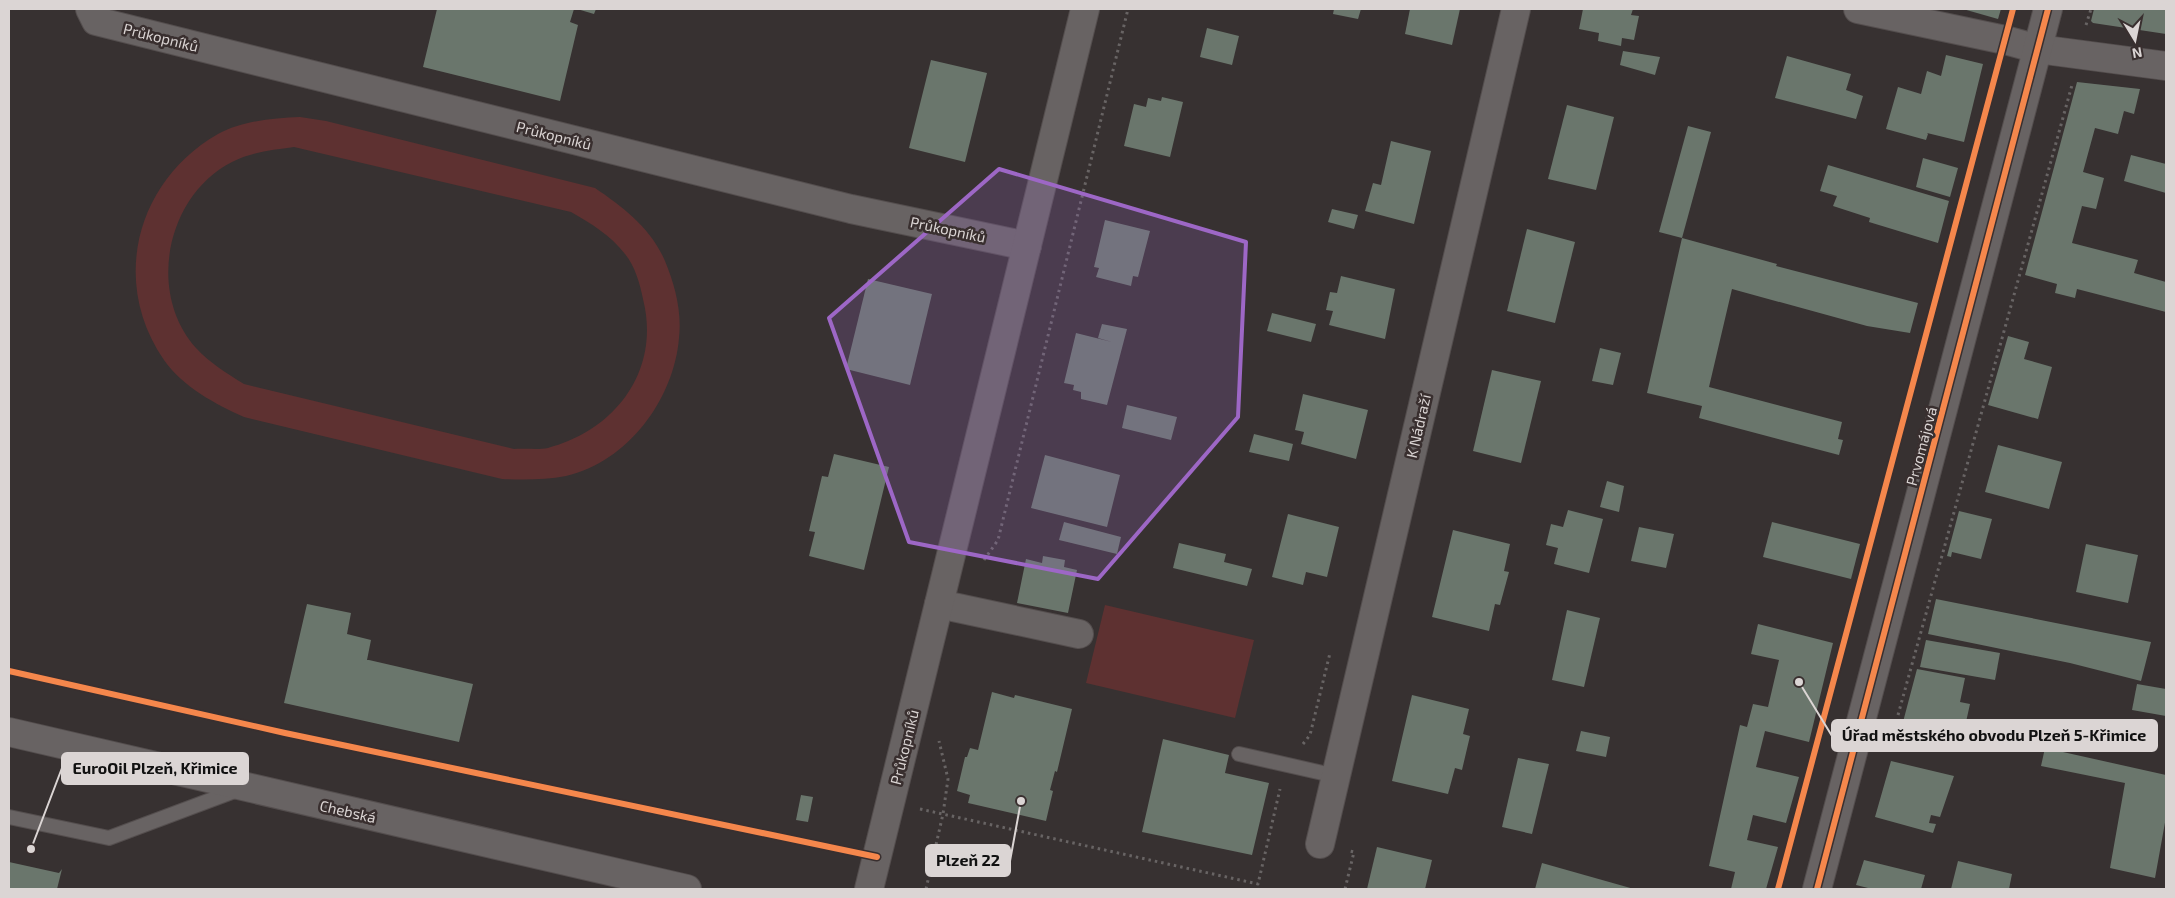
<svg xmlns="http://www.w3.org/2000/svg" width="2175" height="898" font-family="'Exo 2',sans-serif">
  <style>
    .green { fill: #5e3131; fill-rule: evenodd }
    .building { fill: #6a766c }
    .lines { fill: none; stroke-linecap: round; stroke-linejoin: round }
    .lane-casing { stroke: #544e4e; stroke-width: 16 }
    .street-casing { stroke: #544e4e; stroke-width: 30 }
    .secondary-casing { stroke: #544e4e; stroke-width: 30 }
    .path { stroke: #686464; stroke-width: 3; stroke-dasharray: 2.5 4; stroke-linecap: butt }
    .lane { stroke: #686363; stroke-width: 14 }
    .street { stroke: #686363; stroke-width: 28 }
    .secondary { stroke: #686363; stroke-width: 28 }
    .cycleway-casing { stroke: #392f2f; stroke-width: 9 }
    .cycleway { stroke: #f5874c; stroke-width: 6 }
    .marked { fill: #9d67c6; fill-opacity: 0.2; stroke: #9d67c6; stroke-width: 4; stroke-linejoin: round }
    .labels { text-anchor: middle; dominant-baseline: central; stroke-width: 5; stroke-linejoin: round; paint-order: stroke }
    .street-label { font-size: 15px; fill: #dbd5d4; stroke: #392f2f }
    .leader { fill: none; stroke: #dbd5d4; stroke-width: 2 }
    .callout-dot { fill: #dbd5d4; stroke: #392f2f; stroke-width: 2 }
    .callout { fill: #dbd5d4; stroke: #dbd5d4; stroke-width: 2 }
    .callout-label { font-size: 16px; text-anchor: middle; font-weight: bold; fill: #111 }
  </style>
  <rect width="100%" height="100%" fill="#373131"/>
  <g class="green">
    <path d="M 300,117 L 326,121 L 595,188 C 623,207 651,228 665,261 C 675,285 682,312 679,338 C 674,399 628,462 566,476 C 545,480 523,480 502,479 L 244,417 C 215,404 183,387 164,360 C 110,282 136,181 218,134 C 242,121 273,118 300,117 ZM 294,147 L 571,212 C 592,224 610,235 625,254 C 635,266 640,284 643,299 C 661,370 616,430 548,448 C 538,450 525,448 514,449 L 244,384 C 226,373 210,363 196,348 C 146,292 167,195 232,162 C 252,152 272,150 294,147 Z"/>
    <path d="M 1105,605 L 1254,640 L 1235,718 L 1086,683 Z"/>
  </g>
  <g class="building">
    <path d="M 437,9 L 574,9 L 570,22 L 578,25 L 560,101 L 423,67 Z"/>
    <path d="M 577,9 L 596,9 L 594,14 Z"/>
    <path d="M 1334,9 L 1361,9 L 1358,19 L 1333,14 Z"/>
    <path d="M 1410,9 L 1460,9 L 1452,45 L 1405,34 Z"/>
    <path d="M 1583,9 L 1633,9 L 1631,15 L 1639,16 L 1634,40 L 1622,38 L 1621,46 L 1598,41 L 1599,33 L 1579,29 Z"/>
    <path d="M 1963,9 L 2001,9 L 1998,19 Z"/>
    <path d="M 2094,9 L 2166,9 L 2166,34 L 2093,23 L 2091,21 Z"/>
    <path d="M 1207,28 L 1239,36 L 1232,65 L 1200,57 Z"/>
    <path d="M 1623,51 L 1660,57 L 1655,75 L 1620,65 Z"/>
    <path d="M 1946,55 L 1983,64 L 1964,142 L 1927,133 L 1928,134 L 1926,140 L 1886,129 L 1898,87 L 1921,94 L 1927,71 L 1941,76 Z"/>
    <path d="M 1787,56 L 1851,74 L 1846,90 L 1863,96 L 1856,119 L 1775,98 Z"/>
    <path d="M 931,60 L 987,73 L 965,162 L 909,148 Z"/>
    <path d="M 2077,82 L 2140,89 L 2134,114 L 2124,111 L 2118,134 L 2095,128 L 2083,172 L 2104,178 L 2096,209 L 2082,206 L 2072,243 L 2138,260 L 2134,273 L 2166,282 L 2166,312 L 2077,289 L 2075,298 L 2055,293 L 2057,284 L 2025,275 Z"/>
    <path d="M 1162,97 L 1183,102 L 1170,157 L 1124,146 L 1134,104 L 1146,107 L 1148,98 L 1161,101 Z"/>
    <path d="M 1567,105 L 1614,117 L 1596,190 L 1548,179 Z"/>
    <path d="M 1688,126 L 1711,132 L 1682,238 L 1659,232 Z"/>
    <path d="M 1391,141 L 1431,151 L 1414,224 L 1365,211 L 1373,183 L 1381,185 Z"/>
    <path d="M 2131,155 L 2166,164 L 2166,193 L 2124,181 Z"/>
    <path d="M 1923,158 L 1958,168 L 1950,197 L 1916,187 Z"/>
    <path d="M 1828,165 L 1949,201 L 1938,243 L 1869,222 L 1870,218 L 1833,206 L 1837,196 L 1820,191 Z"/>
    <path d="M 1332,209 L 1358,215 L 1354,229 L 1328,222 Z"/>
    <path d="M 1105,220 L 1150,231 L 1138,277 L 1133,276 L 1131,286 L 1096,277 L 1099,268 L 1094,267 Z"/>
    <path d="M 1527,229 L 1575,242 L 1555,323 L 1507,311 Z"/>
    <path d="M 1682,238 L 1777,264 L 1776,266 L 1918,303 L 1910,333 L 1867,326 L 1732,289 L 1709,387 L 1842,422 L 1838,439 L 1843,440 L 1839,455 L 1699,418 L 1702,406 L 1647,393 Z"/>
    <path d="M 1341,276 L 1395,289 L 1385,339 L 1329,325 L 1333,311 L 1326,310 L 1330,292 L 1337,293 Z"/>
    <path d="M 868,279 L 932,294 L 910,385 L 846,369 Z"/>
    <path d="M 1272,313 L 1316,324 L 1311,342 L 1267,331 Z"/>
    <path d="M 1102,324 L 1127,329 L 1107,405 L 1081,399 L 1081,392 L 1073,390 L 1074,385 L 1064,383 L 1076,333 L 1112,342 L 1098,338 Z"/>
    <path d="M 2008,336 L 2029,342 L 2024,359 L 2052,367 L 2038,419 L 1988,405 Z"/>
    <path d="M 1600,348 L 1621,353 L 1613,385 L 1592,381 Z"/>
    <path d="M 1492,370 L 1541,381 L 1521,463 L 1473,451 Z"/>
    <path d="M 1303,394 L 1368,410 L 1356,459 L 1301,444 L 1304,432 L 1295,430 Z"/>
    <path d="M 1127,405 L 1177,417 L 1171,440 L 1122,428 Z"/>
    <path d="M 1254,434 L 1293,444 L 1289,461 L 1249,452 Z"/>
    <path d="M 1998,445 L 2062,462 L 2049,509 L 1985,492 Z"/>
    <path d="M 834,454 L 889,467 L 864,570 L 809,556 L 815,532 L 809,531 L 822,476 L 828,477 Z"/>
    <path d="M 1045,455 L 1120,475 L 1107,527 L 1031,508 Z"/>
    <path d="M 1607,481 L 1624,486 L 1619,512 L 1600,507 Z"/>
    <path d="M 1568,510 L 1603,519 L 1589,573 L 1554,564 L 1558,548 L 1546,545 L 1551,524 L 1563,527 Z"/>
    <path d="M 1959,511 L 1992,519 L 1981,559 L 1952,552 L 1951,557 L 1947,556 Z"/>
    <path d="M 1288,514 L 1339,527 L 1327,577 L 1306,572 L 1303,585 L 1272,577 Z"/>
    <path d="M 1064,522 L 1121,537 L 1117,554 L 1059,540 Z"/>
    <path d="M 1772,522 L 1860,544 L 1851,579 L 1763,557 Z"/>
    <path d="M 1639,527 L 1674,534 L 1666,568 L 1631,561 Z"/>
    <path d="M 1453,530 L 1510,544 L 1504,571 L 1509,572 L 1500,605 L 1495,604 L 1489,631 L 1432,617 Z"/>
    <path d="M 1179,543 L 1226,554 L 1224,562 L 1252,569 L 1247,586 L 1173,568 Z"/>
    <path d="M 2086,544 L 2138,555 L 2128,603 L 2076,592 Z"/>
    <path d="M 1043,556 L 1065,560 L 1064,567 L 1077,570 L 1068,613 L 1017,603 L 1026,559 L 1042,563 Z"/>
    <path d="M 1936,599 L 2151,642 L 2141,681 L 2070,663 L 1928,634 Z"/>
    <path d="M 307,604 L 351,613 L 347,634 L 371,640 L 367,660 L 369,660 L 473,684 L 459,742 L 284,703 Z"/>
    <path d="M 1567,610 L 1600,618 L 1584,687 L 1552,680 Z"/>
    <path d="M 1758,624 L 1833,643 L 1809,742 L 1765,731 L 1756,767 L 1799,777 L 1786,823 L 1753,815 L 1747,840 L 1778,847 L 1766,889 L 1731,889 L 1735,872 L 1709,866 L 1740,725 L 1747,727 L 1753,704 L 1768,707 L 1779,660 L 1751,654 Z"/>
    <path d="M 1926,640 L 2000,653 L 1995,680 L 1920,667 Z"/>
    <path d="M 1917,669 L 1965,678 L 1960,702 L 1970,704 L 1964,731 L 1953,730 L 1951,733 L 1903,722 Z"/>
    <path d="M 2137,684 L 2166,689 L 2166,716 L 2132,710 Z"/>
    <path d="M 992,692 L 1014,698 L 1015,695 L 1072,709 L 1057,772 L 1055,771 L 1050,790 L 1053,791 L 1046,821 L 968,803 L 970,795 L 957,791 L 965,757 L 967,757 L 970,748 L 978,750 Z"/>
    <path d="M 1412,695 L 1469,709 L 1463,734 L 1470,736 L 1462,770 L 1455,768 L 1448,794 L 1392,781 Z"/>
    <path d="M 1581,731 L 1610,737 L 1606,757 L 1576,751 Z"/>
    <path d="M 1163,739 L 1229,755 L 1225,773 L 1269,783 L 1252,855 L 1142,832 Z"/>
    <path d="M 2045,748 L 2166,775 L 2166,817 L 2155,878 L 2110,868 L 2125,783 L 2041,766 Z"/>
    <path d="M 1518,758 L 1549,764 L 1532,834 L 1502,827 Z"/>
    <path d="M 1891,761 L 1954,776 L 1940,817 L 1931,815 L 1929,823 L 1936,824 L 1933,833 L 1875,817 Z"/>
    <path d="M 801,795 L 813,797 L 808,822 L 796,820 Z"/>
    <path d="M 1377,847 L 1432,860 L 1425,889 L 1367,889 Z"/>
    <path d="M 1864,860 L 1925,875 L 1921,889 L 1872,889 L 1856,885 Z"/>
    <path d="M 1958,861 L 2012,874 L 2009,889 L 1951,889 Z"/>
    <path d="M 9,862 L 59,873 L 62,869 L 57,889 L 9,889 Z"/>
    <path d="M 1542,863 L 1634,889 L 1535,889 Z"/>
  </g>
  <g class="lines">
    <g class="lane-casing">
      <g id="lane">
        <path d="M 1239,754 L 1336,776"/>
        <path d="M 9,817 L 109,838 L 240,789"/>
      </g>
    </g>
    <g class="street-casing">
      <g id="street">
        <path d="M 90,9 L 96,21 L 851,209 L 1027,246"/>
        <path d="M 1858,9 L 2005,40 L 2038,49 L 2166,66"/>
        <path d="M 939,604 L 1079,634"/>
        <path d="M 1320,844 L 1516,9"/>
        <path d="M 869,889 L 1085,9"/>
      </g>
    </g>
    <g class="secondary-casing">
      <g id="secondary">
        <path d="M 9,732 L 687,889"/>
        <path d="M 1817,889 L 2048,9"/>
      </g>
    </g>
    <g class="path">
      <path d="M 2086,25 L 2091,9"/>
      <path d="M 984,560 L 998,540 L 1128,9"/>
      <path d="M 1898,715 L 2072,85"/>
      <path d="M 1303,744 L 1310,735 L 1330,653"/>
      <path d="M 920,809 L 1258,884 L 1280,789"/>
      <path d="M 926,889 L 943,814 L 948,779 L 939,741"/>
      <path d="M 1345,889 L 1354,852 L 1350,851"/>
    </g>
    <use href="#lane" class="lane"/>
    <use href="#street" class="street"/>
    <use href="#secondary" class="secondary"/>
    <g class="cycleway-casing">
      <g id="cycleway">
        <path d="M 9,671 L 285,733 L 877,857"/>
        <path d="M 1778,889 L 2013,9"/>
        <path d="M 1817,889 L 2048,9"/>
      </g>
    </g>
    <use href="#cycleway" class="cycleway"/>
  </g>
  <path class="marked" d="M 999,169 L 1246,242 L 1238,417 L 1098,579 L 909,542 L 829,318 Z"/>
  <g class="labels">
    <g class="street-label">
      <text transform="translate(161 37) rotate(14)">Průkopníků</text>
      <text transform="translate(554 135) rotate(14)">Průkopníků</text>
      <text transform="translate(948 229) rotate(12)">Průkopníků</text>
      <text transform="translate(1418 426) rotate(-77)">K Nádraží</text>
      <text transform="translate(1921 446) rotate(-75)">Prvomájová</text>
      <text transform="translate(904 747) rotate(-76)">Průkopníků</text>
      <text transform="translate(348 811) rotate(13)">Chebská</text>
    </g>
  </g>
  <path class="leader" d="M1799 682L1832 736M31 849L62 768M1021 801L1010 861"/>
  <g class="callout-dot">
    <circle cx="1799" cy="682" r="5"/>
    <circle cx="31" cy="849" r="5"/>
    <circle cx="1021" cy="801" r="5"/>
  </g>
  <g class="callout">
    <rect x="1832" y="720" width="325" height="31" rx="5"/>
    <rect x="62" y="753" width="186" height="31" rx="5"/>
    <rect x="926" y="845" width="84" height="31" rx="5"/>
  </g>
  <g class="callout-label">
    <text x="1994" y="741">Úřad městského obvodu Plzeň 5-Křimice</text>
    <text x="155" y="774">EuroOil Plzeň, Křimice</text>
    <text x="968" y="866">Plzeň 22</text>
  </g>
  <rect width="2175" height="898" fill="none" stroke="#dbd5d4" stroke-width="20"/>
  <g transform="translate(2135 40) rotate(170)" stroke="#392f2f" stroke-width="4" paint-order="stroke">
  <path d="M0-4L9 19L0 12L-9 19Z" fill="#dbd5d4"/>
  <text y="-8" font-size="14" font-weight="bold" text-anchor="middle" fill="#dbd5d4">N</text>
  </g>
</svg>
